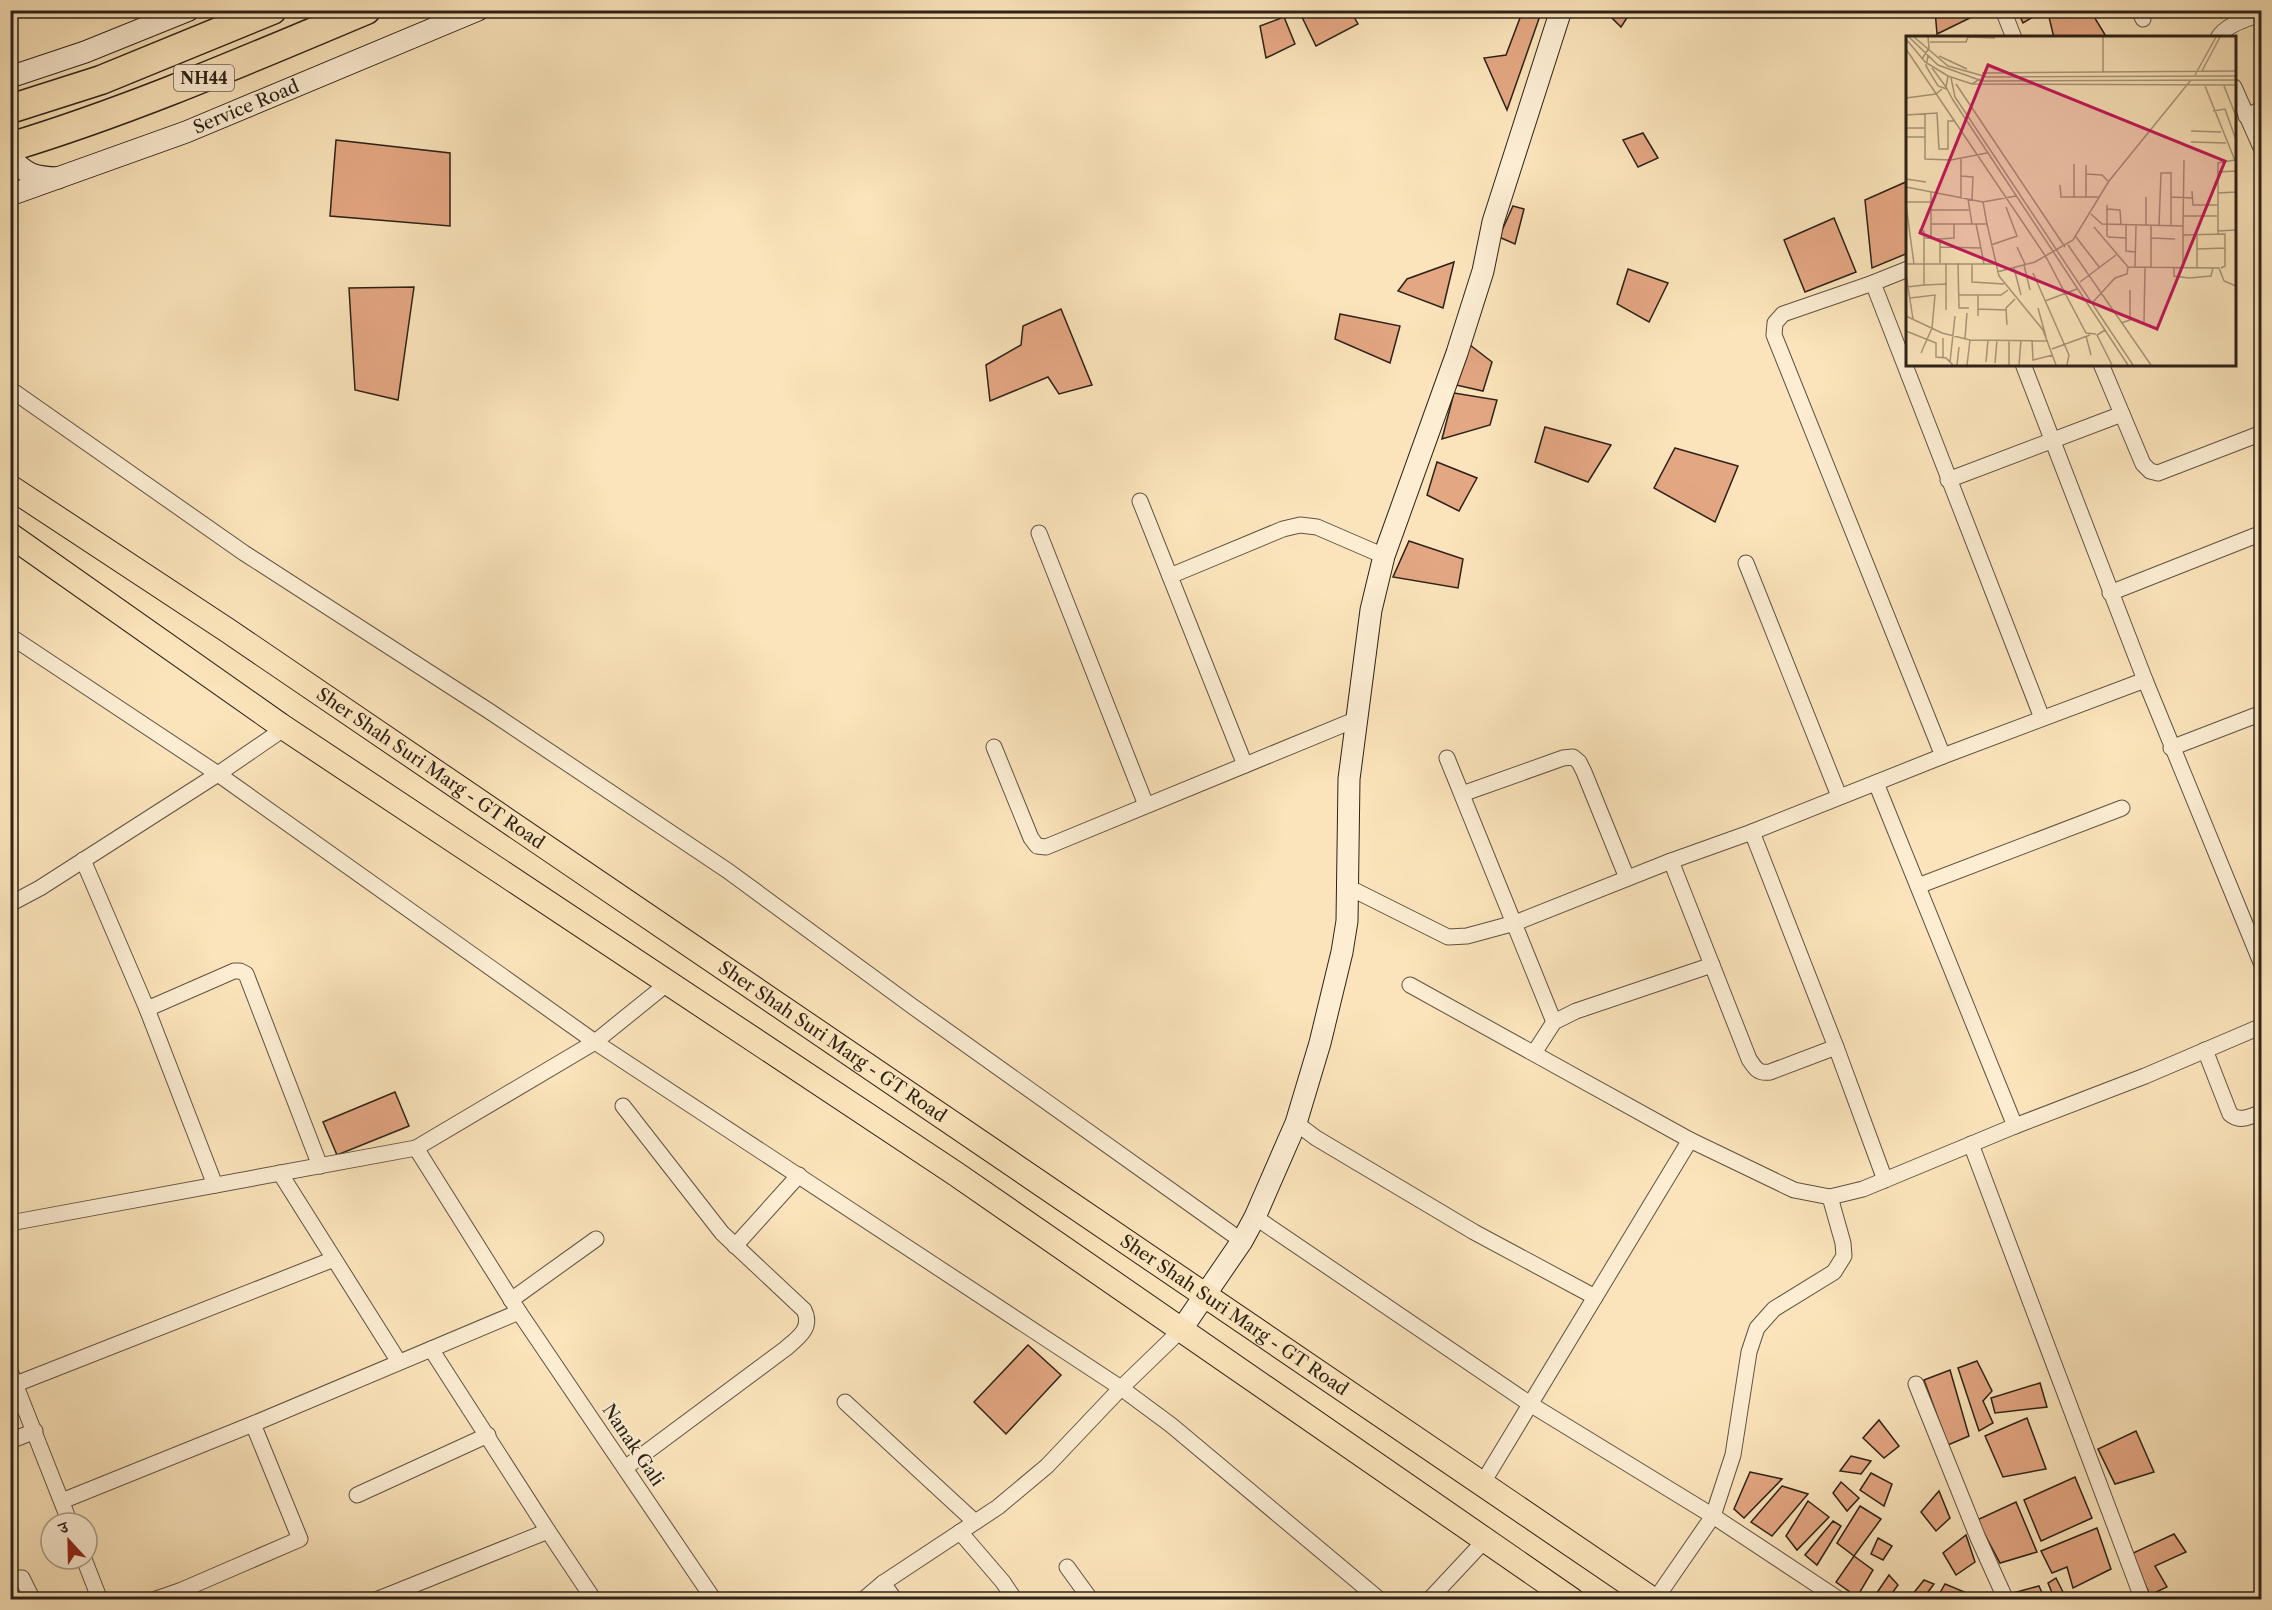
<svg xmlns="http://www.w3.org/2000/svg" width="2272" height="1610" font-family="'Libre Caslon Text','Noto Serif Devanagari',serif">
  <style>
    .building { fill: #e4a783; stroke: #2c2218; stroke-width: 1.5 }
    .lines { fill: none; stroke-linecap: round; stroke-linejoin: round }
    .street-casing { stroke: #605241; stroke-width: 17 }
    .secondary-casing { stroke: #2c2218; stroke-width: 23 }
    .primary-casing { stroke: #2c2218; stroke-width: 26 }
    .highway-casing { stroke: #2c2218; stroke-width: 31 }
    .street { stroke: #fcedd3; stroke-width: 15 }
    .secondary { stroke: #fcedd3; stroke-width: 21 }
    .primary { stroke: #fbe4bb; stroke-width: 24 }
    .highway { stroke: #fbe4bb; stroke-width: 28 }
    .labels { text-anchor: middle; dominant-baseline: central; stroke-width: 4.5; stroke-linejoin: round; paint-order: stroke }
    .shield { fill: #fcedd3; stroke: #6a5f50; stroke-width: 1.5 }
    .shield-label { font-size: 16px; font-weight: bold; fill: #2c2218 }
    .street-label { font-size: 18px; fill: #2c2218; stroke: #fcedd3 }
    .inset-road { fill: none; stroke: #a8967a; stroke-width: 1.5 }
    .view { fill: #c2185b; fill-opacity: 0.15; stroke: #c2185b; stroke-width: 3 }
    .inset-edge { fill: none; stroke: #2c2218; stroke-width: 3 }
  </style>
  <rect width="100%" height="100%" fill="#fbe4bb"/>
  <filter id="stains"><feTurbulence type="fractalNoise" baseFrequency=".00333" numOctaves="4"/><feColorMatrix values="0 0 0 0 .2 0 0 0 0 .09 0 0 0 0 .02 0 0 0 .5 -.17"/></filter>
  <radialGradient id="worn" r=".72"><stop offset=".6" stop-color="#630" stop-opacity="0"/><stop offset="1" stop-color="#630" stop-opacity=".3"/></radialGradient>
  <g class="building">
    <path d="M 1305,10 L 1350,10 L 1358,24 L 1316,46 L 1300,13 Z"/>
    <path d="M 1523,10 L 1542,10 L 1507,110 L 1484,58 L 1506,55 Z"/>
    <path d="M 1610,10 L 1632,10 L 1621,27 L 1608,14 Z"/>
    <path d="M 1935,10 L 1975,10 L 1976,15 L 1937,34 Z"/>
    <path d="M 2017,10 L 2041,10 L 2041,12 L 2023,23 Z"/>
    <path d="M 2057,10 L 2090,10 L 2107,38 L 2054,38 L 2049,17 Z"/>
    <path d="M 1284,17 L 1295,44 L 1266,58 L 1260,26 Z"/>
    <path d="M 1643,133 L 1658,158 L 1638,167 L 1623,140 Z"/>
    <path d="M 336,140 L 450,153 L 450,226 L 330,216 Z"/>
    <path d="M 1908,181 L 1908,253 L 1872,268 L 1865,200 Z"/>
    <path d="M 1513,206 L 1524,209 L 1515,244 L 1499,237 Z"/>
    <path d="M 1834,218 L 1856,272 L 1805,292 L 1784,240 Z"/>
    <path d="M 1454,262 L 1443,308 L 1398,291 L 1407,279 Z"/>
    <path d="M 1628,269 L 1668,283 L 1649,322 L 1617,304 Z"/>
    <path d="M 414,287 L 398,400 L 355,390 L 349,288 Z"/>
    <path d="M 1061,309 L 1092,385 L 1059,394 L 1048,377 L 990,401 L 986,365 L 1021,345 L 1023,326 Z"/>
    <path d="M 1340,314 L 1400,326 L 1390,363 L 1335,339 Z"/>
    <path d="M 1470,345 L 1492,362 L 1483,391 L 1456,385 Z"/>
    <path d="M 1454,393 L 1497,400 L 1490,425 L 1442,439 Z"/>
    <path d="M 1545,427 L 1611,445 L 1588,482 L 1535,462 Z"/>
    <path d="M 1675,448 L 1738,466 L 1715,522 L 1654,488 Z"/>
    <path d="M 1437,462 L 1477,478 L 1459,511 L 1427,495 Z"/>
    <path d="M 1409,541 L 1463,559 L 1458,588 L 1393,577 Z"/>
    <path d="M 395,1092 L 409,1126 L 337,1155 L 323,1122 Z"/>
    <path d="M 1028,1345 L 1061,1375 L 1006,1434 L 974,1402 Z"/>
    <path d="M 1977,1361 L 1992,1391 L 1983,1401 L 1993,1423 L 1979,1431 L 1958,1368 Z"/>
    <path d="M 1950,1370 L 1969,1436 L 1948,1445 L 1924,1380 Z"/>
    <path d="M 2040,1383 L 2047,1407 L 1995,1413 L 1991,1398 Z"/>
    <path d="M 2027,1418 L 2046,1469 L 2003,1477 L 1985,1436 Z"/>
    <path d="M 1879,1420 L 1899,1446 L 1884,1458 L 1863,1438 Z"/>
    <path d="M 2136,1431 L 2154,1472 L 2115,1484 L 2098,1449 Z"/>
    <path d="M 1851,1456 L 1871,1461 L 1861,1474 L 1840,1471 Z"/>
    <path d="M 1750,1472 L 1782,1479 L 1744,1518 L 1734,1509 Z"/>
    <path d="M 1871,1473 L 1892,1484 L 1884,1506 L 1860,1490 Z"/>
    <path d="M 2075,1477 L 2092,1518 L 2041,1541 L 2024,1500 Z"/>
    <path d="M 1841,1482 L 1859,1498 L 1847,1511 L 1833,1493 Z"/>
    <path d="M 1782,1486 L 1808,1494 L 1772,1536 L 1751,1522 Z"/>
    <path d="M 1939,1491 L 1950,1518 L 1936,1531 L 1921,1512 Z"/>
    <path d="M 1808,1501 L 1829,1517 L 1797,1550 L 1786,1536 Z"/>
    <path d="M 2016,1502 L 2037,1552 L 2000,1563 L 1977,1520 Z"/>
    <path d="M 1860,1506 L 1881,1519 L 1854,1556 L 1837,1543 Z"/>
    <path d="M 1833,1521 L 1841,1526 L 1817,1565 L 1805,1555 Z"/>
    <path d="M 2097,1528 L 2111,1569 L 2073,1588 L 2067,1567 L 2052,1573 L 2041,1551 Z"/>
    <path d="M 2174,1534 L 2186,1552 L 2155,1566 L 2167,1587 L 2150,1595 L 2131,1554 Z"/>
    <path d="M 1966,1535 L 1975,1562 L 1956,1575 L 1943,1553 Z"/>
    <path d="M 1878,1538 L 1892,1546 L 1883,1560 L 1871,1554 Z"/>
    <path d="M 1854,1556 L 1873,1570 L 1857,1597 L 1836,1582 Z"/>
    <path d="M 1889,1575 L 1898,1585 L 1887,1600 L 1872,1600 Z"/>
    <path d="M 2056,1578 L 2067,1600 L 2055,1600 L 2048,1583 Z"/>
    <path d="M 1924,1580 L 1934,1584 L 1922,1600 L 1908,1600 Z"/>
    <path d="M 1945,1584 L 1967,1593 L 1963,1600 L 1936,1600 Z"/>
    <path d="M 2039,1586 L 2045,1600 L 2016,1600 L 2013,1593 Z"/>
  </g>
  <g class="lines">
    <g class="street-casing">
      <g id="street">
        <path d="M 2003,10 L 2014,38"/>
        <path d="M 2139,10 L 2143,19"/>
        <path d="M 2218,38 C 2226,24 2248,19 2262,13"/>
        <path d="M 2234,87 L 2262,150"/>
        <path d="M 2246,116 L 2262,109"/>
        <path d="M 1873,283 L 1908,269"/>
        <path d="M 2023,364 L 2145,680"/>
        <path d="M 2101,364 L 2143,464 L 2150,471 L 2158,473 L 2262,433"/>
        <path d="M 10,389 L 244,553 L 489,711 L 728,871 L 912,1006 L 1242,1241"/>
        <path d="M 1948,480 L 2122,414"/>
        <path d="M 1140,501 L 1245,765"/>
        <path d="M 1039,533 L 1146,805"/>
        <path d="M 1746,563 L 1839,796"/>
        <path d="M 1170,576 L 1283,529 L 1300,525 L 1317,527 L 1384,556"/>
        <path d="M 2110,593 L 2262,533"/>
        <path d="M 10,636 L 218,774 L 595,1042 L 1121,1388 L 1171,1425 L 1380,1600"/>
        <path d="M 994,747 L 1031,838 L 1037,846 L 1046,847 L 1357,719"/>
        <path d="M 2171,748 L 2262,713"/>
        <path d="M 1943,756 L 1774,335 L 1775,323 L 1783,314 L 1873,283 L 2042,718"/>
        <path d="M 1447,758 L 1554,1022"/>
        <path d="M 1876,783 L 2015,1126"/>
        <path d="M 1462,794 L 1563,758 L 1573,757 L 1579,762 L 1584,772 L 1627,878"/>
        <path d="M 1752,832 L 1836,1047 L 1885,1180"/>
        <path d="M 83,860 L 147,1009 L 234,971 L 240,971 L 246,974 L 320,1166"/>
        <path d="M 1671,861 L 1749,1059 C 1755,1068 1758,1074 1770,1072 L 1836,1047"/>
        <path d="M 1918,886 L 2122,808"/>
        <path d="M 1348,887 L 1448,937 L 1467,936 L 1515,923 L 1671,861 L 1752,832 L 1943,756 L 2145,680 L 2262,965"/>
        <path d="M 10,904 L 40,888 L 218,774 L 285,728"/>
        <path d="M 1410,985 L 1690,1140 L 1794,1190 L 1830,1197 L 1863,1189 L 2015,1126 L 2145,1076 L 2262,1026"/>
        <path d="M 147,1009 L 215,1185"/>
        <path d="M 2205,1050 L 2230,1114 C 2240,1123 2251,1116 2262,1112"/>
        <path d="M 1534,1053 L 1554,1022 L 1576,1011 L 1712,965"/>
        <path d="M 623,1106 L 722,1233 L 804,1310 C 813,1328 798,1338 785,1349 L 625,1468"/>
        <path d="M 1296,1123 L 1316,1138 L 1474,1232 L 1595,1297"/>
        <path d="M 1971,1144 L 2141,1595"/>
        <path d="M 280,1173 L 399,1362"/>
        <path d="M 1255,1217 L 1530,1404 L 1713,1516 L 1840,1600"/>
        <path d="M 10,1223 L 416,1148 L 595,1042 L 668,983"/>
        <path d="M 735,1246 L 799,1175"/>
        <path d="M 511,1300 L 596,1239"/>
        <path d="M 519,1312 L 714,1600"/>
        <path d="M 431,1349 L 548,1531"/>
        <path d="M 10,1371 L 70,1523"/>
        <path d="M 16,1384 L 334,1259"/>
        <path d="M 1916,1384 L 1978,1538 L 2006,1600"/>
        <path d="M 845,1402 L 975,1522"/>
        <path d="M 10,1441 L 35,1431"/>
        <path d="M 1482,1484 L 1690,1140"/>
        <path d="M 357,1495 L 488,1435"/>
        <path d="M 62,1501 L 253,1424 L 519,1312 L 416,1148"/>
        <path d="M 960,1532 L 1003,1582 L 1015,1600"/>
        <path d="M 84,1559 L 100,1600"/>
        <path d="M 1067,1567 L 1091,1600"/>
        <path d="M 10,1578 L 22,1578 L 33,1600"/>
        <path d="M 883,1583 L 895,1600"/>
        <path d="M 182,1590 L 300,1539 L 253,1424"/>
        <path d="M 153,1600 L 182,1590 L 185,1600"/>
        <path d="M 376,1600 L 548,1531 L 594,1600"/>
        <path d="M 863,1600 L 883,1583 L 998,1507 L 1047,1466 L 1121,1388 L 1181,1330"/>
        <path d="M 1429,1600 L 1486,1539"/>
        <path d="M 1655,1600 L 1713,1516 L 1733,1455 L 1749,1352 L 1757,1328 L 1774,1309 L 1834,1272 L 1844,1256 L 1843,1243 L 1830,1197"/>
      </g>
    </g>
    <g class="secondary-casing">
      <g id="secondary">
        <path d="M 10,77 L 85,52 L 189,10"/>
        <path d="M 10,157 C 26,175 35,177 58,178"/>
        <path id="s1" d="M 10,195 L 186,132 L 478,10"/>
        <path d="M 1181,1330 L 1242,1241 L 1255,1217 L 1296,1123 L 1320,1043 L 1342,952 L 1347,921 L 1349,779 L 1371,610 L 1384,556 L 1457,353 L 1483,271 L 1493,222 L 1561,10"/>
      </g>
    </g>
    <g class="primary-casing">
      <g id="primary">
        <path id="s2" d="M 10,487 L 227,630 L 1653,1600"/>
        <path d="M 10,535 L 280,725 L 956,1174 L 1572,1600"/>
      </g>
    </g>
    <g class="highway-casing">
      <g id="highway">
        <path d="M 10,109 L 101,80 L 272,10"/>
        <path d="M 10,147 C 132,110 249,59 366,10"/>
      </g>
    </g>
    <use href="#street" class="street"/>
    <use href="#secondary" class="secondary"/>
    <use href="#primary" class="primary"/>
    <use href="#highway" class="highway"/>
  </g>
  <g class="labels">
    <rect class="shield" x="174" y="65" width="60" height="26" rx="4.5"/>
    <g class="shield-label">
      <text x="204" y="78">NH44</text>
    </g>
    <g class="street-label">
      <text stroke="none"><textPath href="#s1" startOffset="252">Service Road</textPath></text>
      <text stroke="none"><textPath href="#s2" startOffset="506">Sher Shah Suri Marg - GT Road</textPath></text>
      <text stroke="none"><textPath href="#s2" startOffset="992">Sher Shah Suri Marg - GT Road</textPath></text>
      <text stroke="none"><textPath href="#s2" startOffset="1478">Sher Shah Suri Marg - GT Road</textPath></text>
      <text transform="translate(633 1445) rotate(56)">Nanak Gali</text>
    </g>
  </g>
  <g transform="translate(1906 36)">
    <rect width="330" height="330" fill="#fbe4bb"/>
    <path class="inset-road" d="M 3,1 L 32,29 L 76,45 L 330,44M 8,1 L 42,30 L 81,41 L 330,40M 62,1 L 89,2M 0,3 L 19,26 L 42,40 L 66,48 L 74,43M 24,6 L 60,6 L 62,1M 0,13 L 140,221 L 180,297 L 190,298M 22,20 L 20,30 L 32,50 L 41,53M 33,20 L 61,33M 16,23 L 23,12 L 22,1M 26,32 L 40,51M 296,35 L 314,1M 76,37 L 330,35M 197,37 L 197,1M 289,39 L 310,1M 42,40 L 40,51 L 47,64 L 222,329M 45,42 L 49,61 L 227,329M 50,48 L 159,211M 66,48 L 330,49M 299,50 L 330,127M 318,50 L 330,80M 0,62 L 30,58 L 36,53M 307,75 L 319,73 L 330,104M 19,77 L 19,123 L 45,124 L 81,117M 0,79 L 31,77 L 33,113 L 42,113 L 42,85 L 49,85M 0,92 L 19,92M 285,95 L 315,96M 0,101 L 19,101M 285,106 L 320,107M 55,122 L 55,140 L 67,141 L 66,164M 311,136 L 330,135M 180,138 L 196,139 L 202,145M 0,143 L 20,146M 154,149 L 155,161 L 193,161M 0,151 L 77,166 L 110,160M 286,155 L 287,169 L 312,169 L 312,198M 312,157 L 330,156M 168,161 L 168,128M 180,161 L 180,129M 265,161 L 286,162M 55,162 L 55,140M 62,163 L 66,188M 0,166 L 25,166 L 25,156M 0,169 L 8,228M 201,169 L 201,201M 312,169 L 312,127 L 329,124M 201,173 L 214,174 L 215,189M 25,174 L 64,174M 185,178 L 196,188 L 277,190 L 277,231M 277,180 L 311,180M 25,188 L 81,188 L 77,166M 70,188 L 75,212M 81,188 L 93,240 L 137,294 L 150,329M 220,189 L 220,215 L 229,216M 240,190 L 240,161M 253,190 L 255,137 L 265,137 L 265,190M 277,190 L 278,124M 188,191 L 222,231 L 313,232 L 318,245 L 330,250M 312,195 L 330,194M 277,199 L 319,198 L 319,230 L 315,232M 170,201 L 194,232M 202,201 L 220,202M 19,202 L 34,203 L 34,227M 25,202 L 25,166M 245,202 L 269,203M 34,203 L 48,202 L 48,188M 85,209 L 111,200 L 100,171M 162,209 L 245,329M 34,211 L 75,212 L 78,228M 111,211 L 119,228M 291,213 L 319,212M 40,227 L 40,248M 52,227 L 53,272 L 63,272M 0,228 L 90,228M 66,228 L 66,246 L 98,248M 118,229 L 124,254M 229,231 L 230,190M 245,231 L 245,190M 268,231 L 268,240 L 283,242 L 305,240 L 307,232M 291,231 L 291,199M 108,232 L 115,259M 91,236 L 129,226 L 167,204 L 203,145 L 285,44M 127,237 L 163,319 L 161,329M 0,238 L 7,283M 174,246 L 210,219M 18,249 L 40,248 L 40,274M 0,251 L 18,249 L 18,195 L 13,194M 52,259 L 95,259 L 102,254M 72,259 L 72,280M 4,262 L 29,259 L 26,292 L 15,317M 139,265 L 171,253M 187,266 L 209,242 L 221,238 L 222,231M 132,272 L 140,301M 72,273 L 100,274M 0,280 L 36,297 L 64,304 L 142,305M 238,286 L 239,231M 215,287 L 224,284 L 224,254M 101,289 L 100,272 L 109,263M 199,294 L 191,299 L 206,329M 0,295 L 30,307 L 30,321 L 40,322 L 47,329M 180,300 L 185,319M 59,302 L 61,277M 103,304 L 103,329M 126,304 L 127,324 L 147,319M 146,313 L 184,299M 37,322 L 37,302M 44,326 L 49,280M 80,326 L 82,304M 89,327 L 91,304M 51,329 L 53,311M 61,329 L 64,304M 113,329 L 115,304"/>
    <path class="view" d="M 82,29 L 319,125 L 251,293 L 14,197 Z"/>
    <rect width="330" height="330" class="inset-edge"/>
  </g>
  <rect width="2272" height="1610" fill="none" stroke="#fbe4bb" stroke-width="36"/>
  <rect x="12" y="12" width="2248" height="1586" fill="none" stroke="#2c2218" stroke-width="3"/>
  <rect x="18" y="18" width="2236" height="1574" fill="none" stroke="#2c2218" stroke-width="1.5"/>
  <g transform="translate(69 1541) rotate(338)"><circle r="28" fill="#fcedd3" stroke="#a99c88" stroke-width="1.5"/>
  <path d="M0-4.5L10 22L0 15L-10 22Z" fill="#8f2418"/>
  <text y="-9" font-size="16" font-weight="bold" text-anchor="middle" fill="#2c2218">उ</text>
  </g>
  <rect width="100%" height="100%" filter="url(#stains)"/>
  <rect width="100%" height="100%" fill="url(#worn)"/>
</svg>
